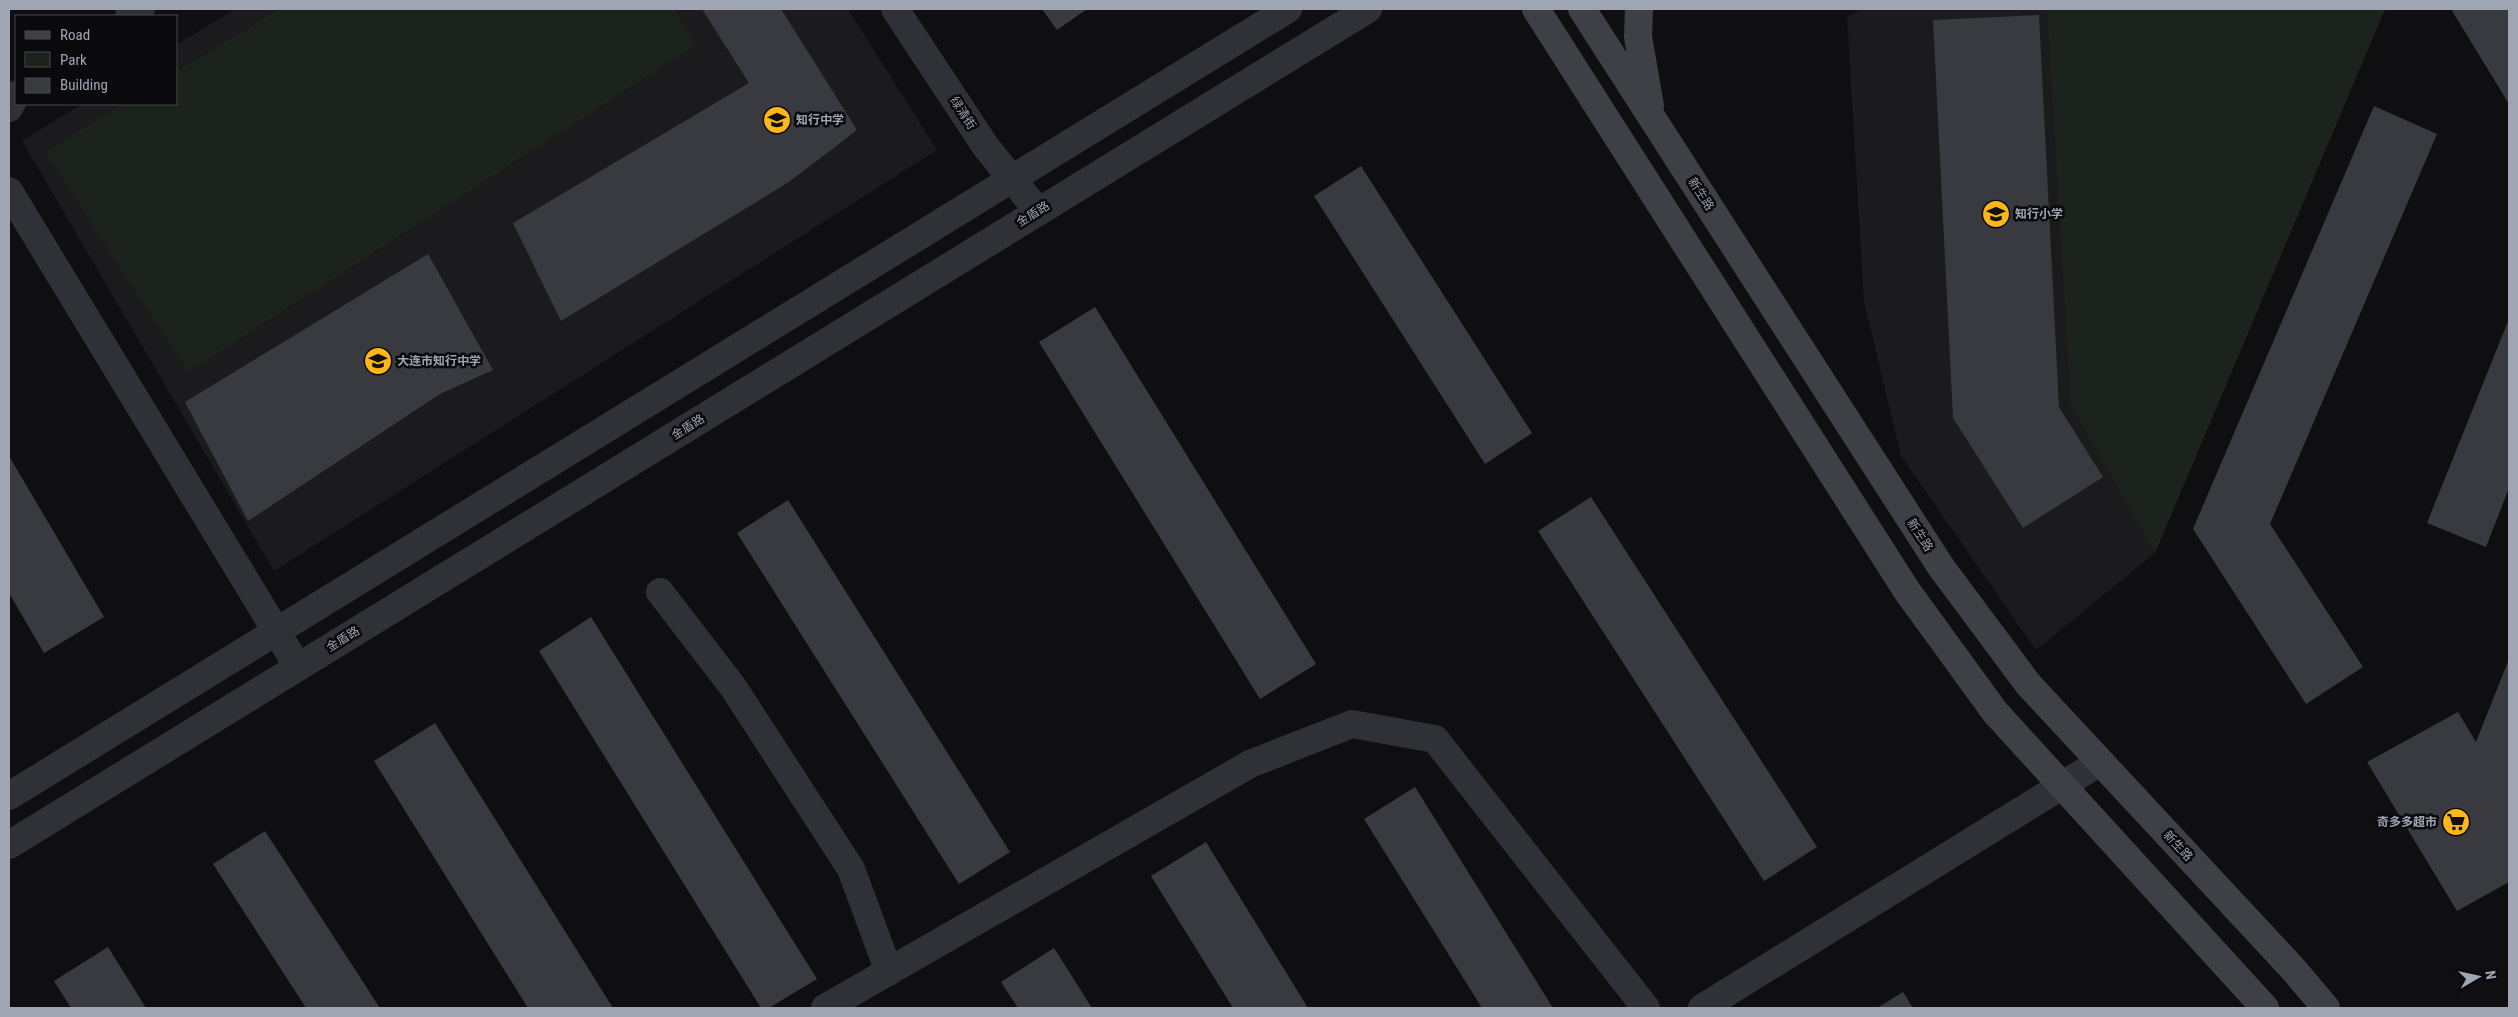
<svg xmlns="http://www.w3.org/2000/svg" width="2518" height="1017" font-family="'Roboto Condensed','Noto Sans SC',sans-serif">
  <style>
    .built { fill: #1b1b1e }
    .green { fill: #1b231c }
    .building { fill: #383a3f }
    .lines { fill: none; stroke-linecap: round; stroke-linejoin: round }
    .minor { stroke: #303136; stroke-width: 28 }
    .secondary { stroke: #3e4046; stroke-width: 28 }
    .labels { text-anchor: middle; dominant-baseline: central; stroke-width: 5; stroke-linejoin: round; paint-order: stroke }
    .street-label { font-size: 12px; fill: #9fa5b3; stroke: #0a0a0c }
    .poi-label { font-size: 12px; font-weight: bold; fill: #9fa5b3; stroke: #0a0a0c; text-anchor: start }
  </style>
  <rect width="100%" height="100%" fill="#0f0f11"/>
  <g class="built">
    <path d="M 235,9 L 848,9 L 937,150 L 274,571 L 22,141 L 82,104 L 176,104 L 176,45 Z"/>
    <path d="M 1861,9 L 2385,9 L 2155,553 L 2036,650 L 1901,456 L 1864,302 L 1847,17 Z"/>
  </g>
  <g class="green">
    <path d="M 280,9 L 674,9 L 696,45 L 188,372 L 45,152 L 124,104 L 176,104 L 176,72 Z"/>
    <path d="M 2047,9 L 2385,9 L 2155,553 L 2071,405 Z"/>
  </g>
  <g class="building">
    <path d="M 702,9 L 781,9 L 857,130 L 789,182 L 561,321 L 513,223 L 749,83 Z"/>
    <path d="M 1042,9 L 1087,9 L 1057,30 Z"/>
    <path d="M 2451,9 L 2509,9 L 2509,104 Z"/>
    <path d="M 2039,15 L 2059,407 L 2103,477 L 2023,528 L 1953,418 L 1933,20 Z"/>
    <path d="M 2374,106 L 2437,134 L 2270,524 L 2363,667 L 2306,704 L 2193,529 Z"/>
    <path d="M 1361,166 L 1532,433 L 1485,464 L 1314,196 Z"/>
    <path d="M 428,254 L 493,370 L 440,394 L 248,521 L 185,402 Z"/>
    <path d="M 1095,307 L 1316,664 L 1260,699 L 1039,342 Z"/>
    <path d="M 2509,319 L 2509,488 L 2486,547 L 2427,523 Z"/>
    <path d="M 9,456 L 104,617 L 44,653 L 9,593 Z"/>
    <path d="M 1591,497 L 1817,847 L 1764,881 L 1538,531 Z"/>
    <path d="M 788,500 L 1010,852 L 959,884 L 737,533 Z"/>
    <path d="M 591,617 L 817,979 L 769,1008 L 761,1008 L 539,651 Z"/>
    <path d="M 2509,659 L 2509,882 L 2457,911 L 2367,762 L 2458,712 L 2476,742 Z"/>
    <path d="M 435,723 L 613,1008 L 528,1008 L 374,761 Z"/>
    <path d="M 1415,787 L 1553,1008 L 1482,1008 L 1364,819 Z"/>
    <path d="M 265,831 L 380,1008 L 306,1008 L 213,864 Z"/>
    <path d="M 1206,842 L 1308,1008 L 1233,1008 L 1151,876 Z"/>
    <path d="M 108,947 L 146,1008 L 71,1008 L 54,981 Z"/>
    <path d="M 1054,948 L 1092,1008 L 1018,1008 L 1001,982 Z"/>
    <path d="M 1903,992 L 1913,1008 L 1877,1008 Z"/>
  </g>
  <g class="lines">
    <g class="minor">
      <path d="M 895,9 L 986,147 L 1038,211"/>
      <path d="M 129,16 L 141,9"/>
      <path d="M 9,108 L 16,95"/>
      <path d="M 9,191 L 298,667"/>
      <path d="M 660,592 L 733,687 L 851,869 L 889,972"/>
      <path d="M 9,796 L 1288,9"/>
      <path d="M 9,845 L 1368,9"/>
      <path d="M 825,1008 L 1250,764 L 1352,724 L 1435,739 L 1646,1008"/>
      <path d="M 1702,1008 L 2100,762"/>
    </g>
    <g class="secondary">
      <path d="M 1536,9 L 1907,591 L 1995,712 L 2265,1008"/>
      <path d="M 1582,9 L 1941,567 L 2028,684 L 2294,970 L 2326,1008"/>
      <path d="M 1639,9 L 1638,37 L 1650,106"/>
    </g>
  </g>
  <defs>
    <g id="school-disc" transform="scale(1.4375)"><circle r="9.5" fill="#ffb619" stroke="#0a0a0c"/><path d="M0-5L7-2L0 1L-7-2ZM-4 1L0 2.5L4 1V4Q0 6-4 4Z" fill="#111"/></g>
    <g id="supermarket-disc" transform="scale(1.4375)"><circle r="9.5" fill="#ffb619" stroke="#0a0a0c"/><path d="M-6-5.5h2.5l.6 2H6L4.5 2H-2.5L-4.4-4H-6ZM-1.5 3.2a1.3 1.3 0 1 0 .1 0ZM3 3.2a1.3 1.3 0 1 0 .1 0Z" fill="#111"/></g>
  </defs>
  <g fill-rule="evenodd">
    <use href="#school-disc" x="777" y="120"/>
    <use href="#school-disc" x="1996" y="214"/>
    <use href="#school-disc" x="378" y="361"/>
    <use href="#supermarket-disc" x="2456" y="822"/>
  </g>
  <g class="labels">
    <g class="street-label">
      <text transform="translate(963 113) rotate(57)">绿清街</text>
      <text transform="translate(1701 194) rotate(57)">新生路</text>
      <text transform="translate(1033 214) rotate(-32)">金盾路</text>
      <text transform="translate(688 427) rotate(-32)">金盾路</text>
      <text transform="translate(1920 535) rotate(57)">新生路</text>
      <text transform="translate(343 639) rotate(-32)">金盾路</text>
      <text transform="translate(2178 846) rotate(47)">新生路</text>
    </g>
    <g class="poi-label">
      <text x="796" y="120">知行中学</text>
      <text x="2015" y="214">知行小学</text>
      <text x="397" y="361">大连市知行中学</text>
      <text x="2437" y="822" text-anchor="end">奇多多超市</text>
    </g>
  </g>
  <rect width="2518" height="1017" fill="none" stroke="#9fa5b3" stroke-width="20"/>
  <rect x="15" y="15" width="162" height="90" fill="#0a0a0c" stroke="#46484f"/>
  <rect x="25" y="31" width="25" height="8" fill="#3e4046" stroke="#46484f"/>
  <text x="60" y="40" font-size="15" fill="#9fa5b3">Road</text>
  <rect x="25" y="52" width="25" height="15" fill="#1b231c" stroke="#46484f"/>
  <text x="60" y="65" font-size="15" fill="#9fa5b3">Park</text>
  <rect x="25" y="78" width="25" height="15" fill="#383a3f" stroke="#46484f"/>
  <text x="60" y="90" font-size="15" fill="#9fa5b3">Building</text>
  <g transform="translate(2478 977) rotate(81)" stroke="#0a0a0c" stroke-width="4" paint-order="stroke">
  <path d="M0-4L9 19L0 12L-9 19Z" fill="#9fa5b3"/>
  <text y="-8" font-size="14" font-weight="bold" text-anchor="middle" fill="#9fa5b3">N</text>
  </g>
</svg>
